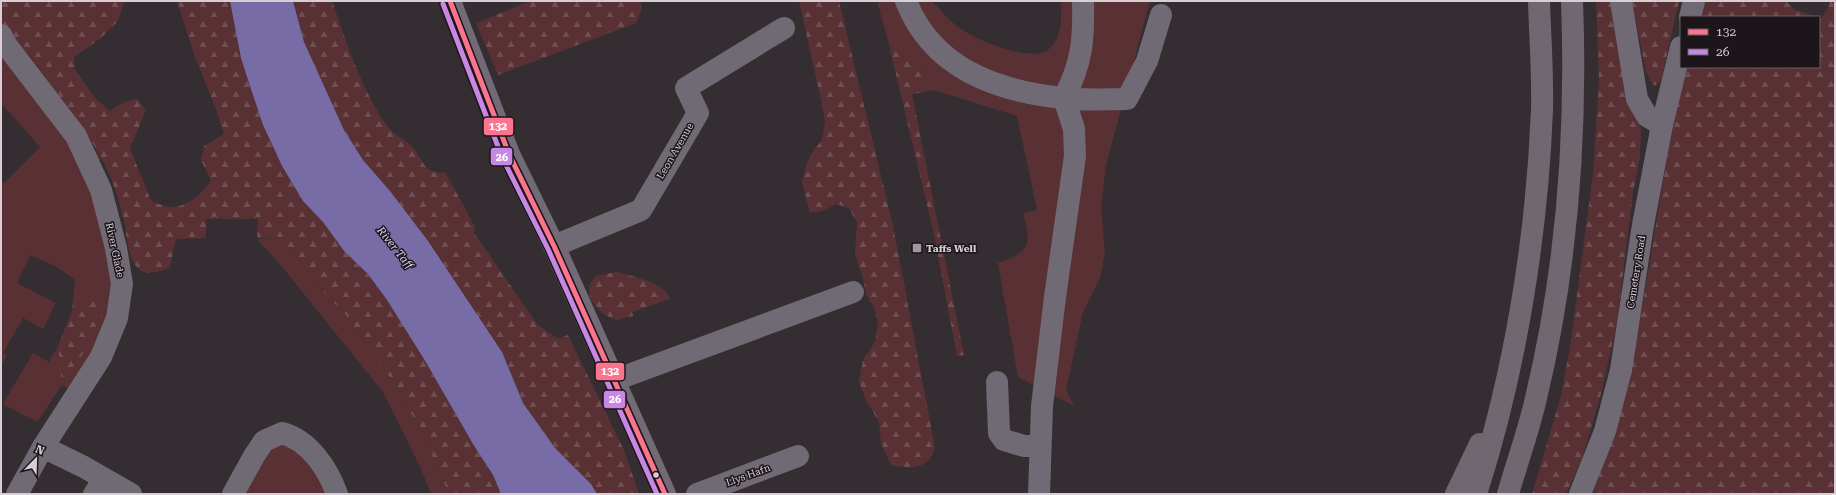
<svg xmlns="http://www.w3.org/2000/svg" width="1836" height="495" font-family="'Roboto Serif',serif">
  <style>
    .green { fill: #593134 }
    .forest { fill: url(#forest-firs) }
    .water { fill: #786ca7 }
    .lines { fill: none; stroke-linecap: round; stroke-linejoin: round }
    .minor { stroke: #706a74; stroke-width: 22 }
    .major { stroke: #726a74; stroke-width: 22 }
    .highway { stroke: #706870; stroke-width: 22 }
    .bus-1-casing { stroke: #1c151a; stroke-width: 8 }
    .bus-2-casing { stroke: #1c151a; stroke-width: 8 }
    .bus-1 { stroke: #fc738d; stroke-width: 5 }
    .bus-2 { stroke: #c787e3; stroke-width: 5 }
    .poi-dot { fill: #9f979d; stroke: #1c151a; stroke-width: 1.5 }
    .bus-dot { fill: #d8cfd6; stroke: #1c151a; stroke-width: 1.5 }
    .labels { text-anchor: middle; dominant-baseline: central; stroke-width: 3; stroke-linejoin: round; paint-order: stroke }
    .street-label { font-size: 10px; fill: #d8cfd6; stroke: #1c151a }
    .poi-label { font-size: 10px; font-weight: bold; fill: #d8cfd6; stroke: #1c151a; text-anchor: start }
    .water-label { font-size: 11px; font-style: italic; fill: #d9d4f9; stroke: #1c151a }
    .line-badge { stroke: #1c151a; stroke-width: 1.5 }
    .badge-label { font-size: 11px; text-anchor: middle; font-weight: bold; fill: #fff }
  </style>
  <defs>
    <pattern id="forest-firs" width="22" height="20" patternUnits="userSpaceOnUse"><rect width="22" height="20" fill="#593134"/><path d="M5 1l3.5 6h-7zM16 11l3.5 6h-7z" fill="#704e51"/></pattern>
  </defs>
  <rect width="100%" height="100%" fill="#342e33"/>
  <g class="green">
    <path d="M 877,1 L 932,1 C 942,12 953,25 966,32 C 982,42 1032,62 1048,50 C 1063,38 1061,17 1061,1 L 1150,1 L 1106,165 L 1101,207 L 1105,253 L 1100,278 L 1083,312 L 1066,390 L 1074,406 L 1018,377 L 998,263 C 1030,252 1032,245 1023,213 L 1037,210 L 1017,116 L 934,90 L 926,92 C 930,67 914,60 896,47 L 890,48 Z"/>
    <path d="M 1,29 C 23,44 36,65 52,86 C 70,110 86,133 101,159 L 90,165 L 122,284 L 77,394 L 62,385 L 37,422 L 3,404 L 33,353 L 49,362 L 58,346 L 72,312 L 75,280 L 55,266 L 30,255 L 17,283 L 56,303 L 43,329 L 23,318 L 3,353 L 7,355 L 1,366 L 1,181 L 4,183 L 40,147 L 1,103 Z"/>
    <path d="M 277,238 L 295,253 L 323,292 L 345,314 L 389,376 L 421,430 L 449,494 L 431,494 L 421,469 L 383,392 L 279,263 L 257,239 Z"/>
    <path d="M 282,433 L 337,494 L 233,494 Z"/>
  </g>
  <g class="forest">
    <path d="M 1,1 L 125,1 L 117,22 L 101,38 L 74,57 L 75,70 L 96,99 L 110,111 L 124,102 L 137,99 L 146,110 L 130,148 L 151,201 C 157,203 164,206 169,207 C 187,208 201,194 211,181 L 201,160 L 204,146 L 224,134 L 216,109 L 195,57 L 177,1 L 230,1 L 250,86 L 263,125 L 282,166 L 303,201 L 323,222 L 344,251 L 368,274 L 387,300 L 424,359 L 473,444 L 493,475 L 501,494 L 449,494 L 421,430 L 389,376 L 345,314 L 323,292 L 295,253 L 277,238 L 257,238 L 258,219 L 206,219 L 206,238 L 176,239 L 170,267 C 160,272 146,277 137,267 C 127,256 127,235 124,221 C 121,209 118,197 114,186 C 101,150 77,120 55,90 C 39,68 24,45 1,29 Z"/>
    <path d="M 293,1 L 332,1 C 346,41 363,94 388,127 C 395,136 407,140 414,149 C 424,162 425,175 445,172 L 475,227 L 474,233 L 537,324 L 558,339 L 568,335 L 624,450 L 639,494 L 597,494 L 591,484 L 555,448 L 523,403 L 502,352 L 390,191 L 363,160 L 344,130 L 304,42 Z"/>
    <path d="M 530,1 L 639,1 L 642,9 L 636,23 L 498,75 L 476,23 Z"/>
    <path d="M 799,1 L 839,1 L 893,226 L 935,448 C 929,470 910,469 891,465 L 881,443 L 879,422 L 866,400 L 859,382 L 863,360 L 875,342 L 878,323 L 874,307 L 866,294 L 863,278 L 855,254 L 857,222 L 849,208 L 836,204 L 823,211 L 810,213 L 802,182 L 806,165 L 813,151 L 822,140 L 825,121 L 821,100 Z"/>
    <path d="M 1596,1 L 1621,1 L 1641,129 L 1640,158 L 1633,192 L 1617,323 L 1601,394 L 1582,459 L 1566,494 L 1532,494 L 1561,396 L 1570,347 L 1593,175 L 1599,79 Z"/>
    <path d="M 1632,1 L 1679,1 L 1661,81 L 1654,86 L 1646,72 Z"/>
    <path d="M 1702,1 L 1786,1 L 1795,10 L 1818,17 L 1698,17 Z"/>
    <path d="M 1830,1 L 1835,1 L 1835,494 L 1593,494 C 1602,465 1614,437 1621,407 C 1649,295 1659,179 1686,67 L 1819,67 L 1819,17 L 1822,18 L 1829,6 Z"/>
    <path d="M 896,47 L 907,48 C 918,64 929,72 926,92 L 912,94 L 964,355 L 957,356 L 934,234 L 890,49 Z"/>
    <path d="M 616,272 C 631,276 665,282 670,299 L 632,312 L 633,316 L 616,320 L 603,314 L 590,299 L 589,285 L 596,276 Z"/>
    <path d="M 74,295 L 89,299 L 100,307 L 102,317 L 94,337 L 62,385 L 58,346 L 72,312 Z"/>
  </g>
  <path class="water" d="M 230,1 L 293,1 L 304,42 L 344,130 L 363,160 L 390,191 L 428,241 L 502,352 L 523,403 L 555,448 L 591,484 L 597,494 L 501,494 L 493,475 L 473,444 L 424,359 L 387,300 L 368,274 L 344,251 L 323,222 L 303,201 L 282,166 L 263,125 L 250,86 L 241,58 Z"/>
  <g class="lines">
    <g class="minor">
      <path d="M 906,1 C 932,68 996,91 1063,98 C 1084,101 1106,99 1127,99 L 1147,61 L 1161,15"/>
      <path d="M 1621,1 L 1637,99 L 1647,116 L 1662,125"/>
      <path d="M 1690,17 L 1694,1"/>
      <path d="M 1,35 L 7,46 L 76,136 L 101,190 L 116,248 L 122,284 L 117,318 L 101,357 L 43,447 L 17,494"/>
      <path d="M 554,246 L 641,210 L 698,113 L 686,88 L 784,28"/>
      <path d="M 615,380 L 853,292"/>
      <path d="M 997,382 L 999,433 L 1004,440 L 1024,446 L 1040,446"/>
      <path d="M 43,447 L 84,467 L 131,494"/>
      <path d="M 94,494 L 104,479"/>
      <path d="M 233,494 L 254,456 L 264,441 L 282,433 C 309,440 328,469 337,494"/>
      <path d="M 697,494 L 798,456"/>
      <path d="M 1039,494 L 1042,406 L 1055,297 L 1075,156 L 1074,129 L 1064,98 C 1082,63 1084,40 1083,1"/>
      <path d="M 1580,494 L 1605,431 L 1621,370 L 1643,225 L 1662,125 L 1681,47"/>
    </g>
    <path class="major" d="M 450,1 L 509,154 L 554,246 L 665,494"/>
    <g class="highway">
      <path d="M 1456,494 L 1480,444"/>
      <path d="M 1476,494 C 1515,373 1537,237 1542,110 C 1543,74 1540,37 1539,1"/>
      <path d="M 1508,494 C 1517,462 1529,430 1536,398 C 1567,269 1577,133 1572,1"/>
    </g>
    <g class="bus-1-casing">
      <path id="bus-1" d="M 450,1 L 509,154 L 554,246 L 665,494"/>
    </g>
    <g class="bus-2-casing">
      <path id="bus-2" d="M 443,4 L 502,157 L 548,249 L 657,494"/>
    </g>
    <use href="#bus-1" class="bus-1"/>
    <use href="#bus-2" class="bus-2"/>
  </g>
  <rect class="poi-dot" x="912" y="243" width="10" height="10" rx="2"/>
  <circle class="bus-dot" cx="656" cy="475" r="3.5"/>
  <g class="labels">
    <g class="street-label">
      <text transform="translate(675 151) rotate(-60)">Leon Avenue</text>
      <text transform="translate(115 250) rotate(78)">River Glade</text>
      <text transform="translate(1636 272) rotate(-81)">Cemetery Road</text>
      <text transform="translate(748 475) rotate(-20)">Llys Hafn</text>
    </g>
    <g class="poi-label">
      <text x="926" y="248">Taffs Well</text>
    </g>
    <g class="water-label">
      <text transform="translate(395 248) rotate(51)">River Taff</text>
    </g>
  </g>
  <g class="line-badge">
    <rect x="483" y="117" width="31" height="19" rx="4" fill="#fc738d"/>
    <rect x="490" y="147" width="23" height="19" rx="4" fill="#c787e3"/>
    <rect x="595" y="362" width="30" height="19" rx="4" fill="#fc738d"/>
    <rect x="603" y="390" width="23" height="19" rx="4" fill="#c787e3"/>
  </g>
  <g class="badge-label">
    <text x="498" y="130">132</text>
    <text x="502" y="161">26</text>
    <text x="610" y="375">132</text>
    <text x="615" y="403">26</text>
  </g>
  <rect width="1836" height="495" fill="none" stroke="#d8cfd6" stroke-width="4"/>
  <rect x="1680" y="16" width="140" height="52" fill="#1c151a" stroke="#675f65"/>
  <rect x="1688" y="29" width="20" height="6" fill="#fc738d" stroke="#675f65"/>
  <text x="1716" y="36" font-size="12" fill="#d8cfd6">132</text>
  <rect x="1688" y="49" width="20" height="6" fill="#c787e3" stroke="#675f65"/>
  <text x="1716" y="56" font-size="12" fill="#d8cfd6">26</text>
  <g transform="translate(36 459) rotate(23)" stroke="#1c151a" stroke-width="3" paint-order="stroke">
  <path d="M0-3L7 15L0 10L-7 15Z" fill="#d8cfd6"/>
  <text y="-6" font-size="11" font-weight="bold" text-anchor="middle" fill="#d8cfd6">N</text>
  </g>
</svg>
